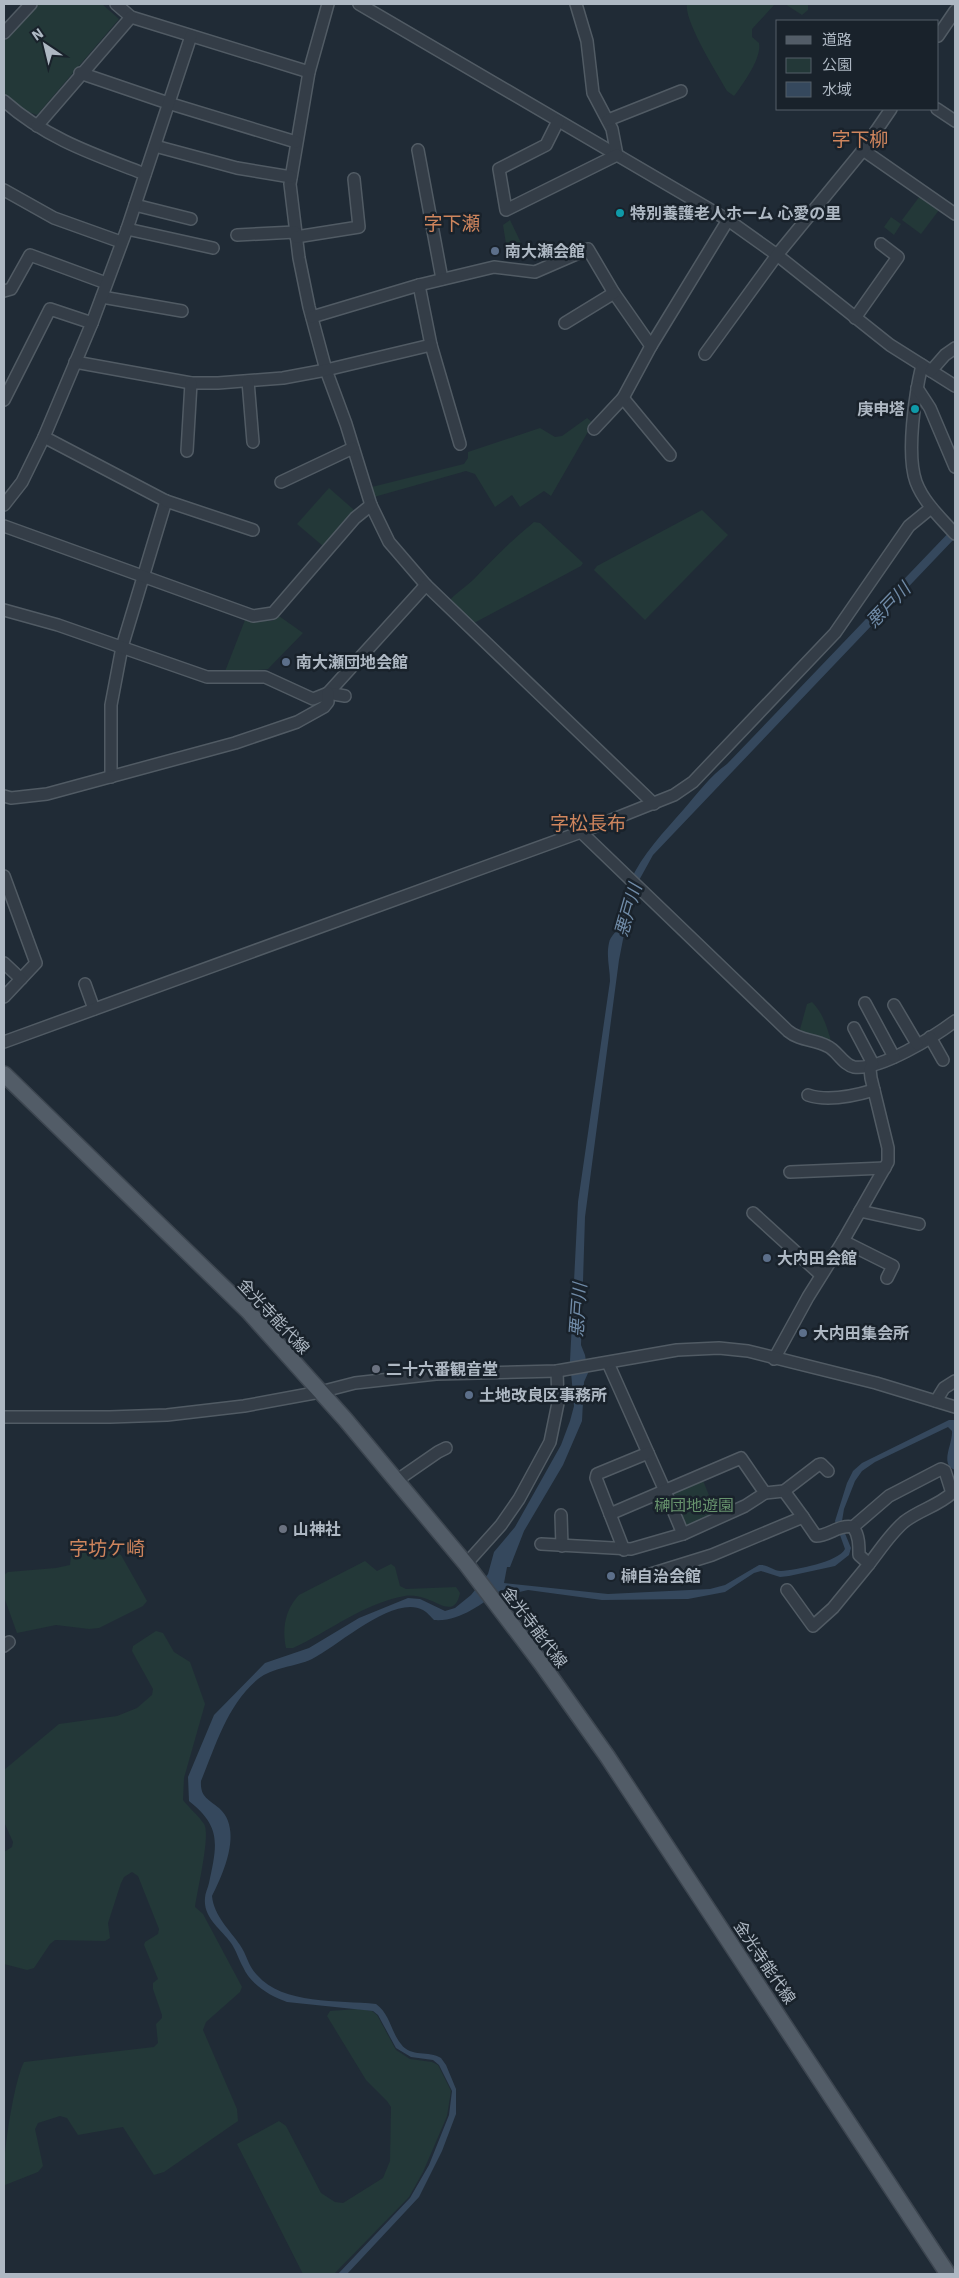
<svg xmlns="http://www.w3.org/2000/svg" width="959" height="2278" font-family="'IBM Plex Sans','Noto Sans JP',sans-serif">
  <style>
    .green { fill: #233838 }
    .water { fill: #35485d }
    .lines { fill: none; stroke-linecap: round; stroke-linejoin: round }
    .minor-casing { stroke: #515b64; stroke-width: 14 }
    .major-casing { stroke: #3d4650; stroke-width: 18 }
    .minor { stroke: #343d47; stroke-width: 11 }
    .major { stroke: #525c67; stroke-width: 15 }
    .culture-dot { fill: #0f9aa8; stroke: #19222b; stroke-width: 2 }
    .service-dot { fill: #5c6f8a; stroke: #19222b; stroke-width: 2 }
    .worship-dot { fill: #6b7280; stroke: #19222b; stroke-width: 2 }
    .labels { text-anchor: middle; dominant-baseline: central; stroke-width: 5; stroke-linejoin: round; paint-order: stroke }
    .poi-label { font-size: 16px; font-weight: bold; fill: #aeb8c3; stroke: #19222b; text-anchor: start }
    .street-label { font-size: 16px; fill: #aeb8c3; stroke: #19222b }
    .park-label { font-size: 16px; fill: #67936d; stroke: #19222b }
    .water-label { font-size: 18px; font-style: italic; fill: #708ba7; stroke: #19222b }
    .quarter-label { font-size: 19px; fill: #cf855d; stroke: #19222b }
  </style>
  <rect width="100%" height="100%" fill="#202b36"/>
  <g class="green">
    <path d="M 38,4 L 102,4 L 119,19 L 37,115 L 20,109 L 4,95 L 4,41 Z"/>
    <path d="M 687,4 L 779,4 L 775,4 L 752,29 L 752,37 L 759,43 C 762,58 743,84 734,96 L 727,91 C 717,73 684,21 687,4 Z"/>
    <path d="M 785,4 L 808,4 L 808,10 L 802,15 Z"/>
    <path d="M 920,196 L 939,210 L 921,234 L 902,220 Z"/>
    <path d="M 891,217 L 901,224 L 894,235 L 884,227 Z"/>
    <path d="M 510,220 L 522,245 L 507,250 L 503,225 Z"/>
    <path d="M 587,418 L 593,423 L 551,496 L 544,491 L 520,507 L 512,495 L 495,507 L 475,474 L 466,471 L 374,497 L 372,487 L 464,464 L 468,458 L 468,452 L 540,428 L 555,437 L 562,436 Z"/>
    <path d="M 329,488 L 354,510 L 323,546 L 297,524 Z"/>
    <path d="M 702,510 L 728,535 L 645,620 L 594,570 L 597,566 Z"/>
    <path d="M 534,522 L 540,523 L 583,563 L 581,566 L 474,623 L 471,622 L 449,601 C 457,592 467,586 475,578 C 494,558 513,539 534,522 Z"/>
    <path d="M 279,616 L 303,633 L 268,669 L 224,674 L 245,620 L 272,621 Z"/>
    <path d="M 812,1002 C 823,1013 827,1027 831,1041 L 799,1033 L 807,1004 Z"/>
    <path d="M 702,1478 L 717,1515 L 690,1528 L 682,1523 L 670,1495 Z"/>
    <path d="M 87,1543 L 121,1555 L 147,1601 L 143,1606 L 99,1628 L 89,1629 L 56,1625 L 17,1633 L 4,1597 L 4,1575 L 8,1572 L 56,1568 L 70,1565 L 71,1556 L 85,1552 L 84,1544 Z"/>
    <path d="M 365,1561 L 377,1571 L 391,1564 L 395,1567 L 400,1586 L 406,1589 L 456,1587 L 460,1593 C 455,1619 437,1601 424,1598 C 419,1596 410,1595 405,1596 C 364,1603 330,1631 293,1648 L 286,1648 C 282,1628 285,1610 299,1595 Z"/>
    <path d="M 156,1631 L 163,1633 L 174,1652 L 190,1662 L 205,1704 L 184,1778 L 183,1800 C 189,1808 198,1815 204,1824 C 211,1834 197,1891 195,1907 L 203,1914 L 242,1987 L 240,1992 L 206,2022 L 203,2030 L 237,2109 L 238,2121 L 164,2172 L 154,2175 L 123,2127 L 78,2135 L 67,2118 L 60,2116 L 38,2123 L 35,2129 L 43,2166 L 38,2172 L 5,2185 C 0,2167 14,2080 24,2062 L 154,2047 L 158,2043 L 156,2024 L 162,2018 L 162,2015 L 153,1989 L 153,1983 L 158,1979 L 144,1945 L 145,1942 L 158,1934 L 159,1929 L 138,1876 L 132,1872 L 124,1877 L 121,1883 L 108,1923 L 110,1938 L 105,1941 L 55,1940 L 50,1944 L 34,1968 L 27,1970 L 4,1964 L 4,1852 L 12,1847 L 13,1842 L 4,1822 L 4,1770 L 59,1724 L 117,1716 L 137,1708 L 152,1695 L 153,1689 L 132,1651 L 133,1646 Z"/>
    <path d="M 358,2009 L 372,2011 L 377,2015 L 396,2050 L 410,2059 L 432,2062 L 438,2065 L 451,2091 L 447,2116 L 423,2172 L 409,2197 L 334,2274 L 303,2274 L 237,2144 L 279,2121 L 286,2126 L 321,2193 L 335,2202 L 343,2203 L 383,2178 L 390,2161 L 391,2107 L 387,2101 L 366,2080 L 327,2016 L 330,2011 Z"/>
  </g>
  <path class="water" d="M 955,526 L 955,538 L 653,855 L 632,893 L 619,960 L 585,1217 L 581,1345 L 585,1355 L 588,1373 L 584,1382 L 582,1421 L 563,1465 L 524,1531 L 510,1567 L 507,1567 L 504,1583 L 608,1594 L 710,1589 L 725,1585 L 759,1565 C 768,1564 773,1571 781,1571 C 796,1570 838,1562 845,1549 L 835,1521 L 847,1483 L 853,1471 L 862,1463 L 949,1420 L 955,1420 L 955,1470 C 939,1464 953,1444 952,1431 L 948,1427 L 875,1462 L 862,1471 L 855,1481 L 844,1509 L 842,1521 L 844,1531 L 851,1548 L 849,1555 L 835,1566 L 789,1576 L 780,1577 L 761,1571 L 754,1573 L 725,1592 L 688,1599 L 602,1600 L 528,1590 L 515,1593 L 501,1590 C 481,1604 460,1622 434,1620 C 431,1617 427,1612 423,1610 C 394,1594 338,1646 312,1659 C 295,1667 273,1667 258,1679 C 227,1705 216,1745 201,1781 C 200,1797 208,1799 219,1808 C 243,1829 224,1872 212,1896 C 214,1916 229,1929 240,1945 C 247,1955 248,1966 257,1975 C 283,2005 339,2000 376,2004 C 390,2014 391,2032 401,2044 C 411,2058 429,2050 441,2058 L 446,2065 L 456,2089 L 456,2114 L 442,2151 L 419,2197 L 347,2274 L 338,2274 L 410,2198 L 429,2165 L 449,2115 L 452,2091 L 439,2065 L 433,2060 L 411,2057 L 396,2048 L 378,2015 L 373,2011 L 287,2002 C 270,1996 251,1985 243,1967 C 239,1960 236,1950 231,1943 C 221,1929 203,1918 205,1898 C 205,1893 208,1888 209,1883 C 217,1845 222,1827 189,1801 L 188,1777 L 214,1715 L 265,1663 L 309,1648 L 359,1618 L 408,1598 L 420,1599 L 445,1611 L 455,1608 L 471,1595 L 488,1574 L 494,1552 L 515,1527 L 561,1445 L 570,1421 L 574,1406 L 570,1361 L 578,1202 L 610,981 C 610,968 606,957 609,943 C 610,936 618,931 620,924 C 624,910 624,895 630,882 C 642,854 664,832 684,809 C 698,793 709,777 727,764 Z"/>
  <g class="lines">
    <g class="minor-casing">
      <g id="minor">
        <path d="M 116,4 L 131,17 L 309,72"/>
        <path d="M 328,4 L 309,72 L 290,184 L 299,258 L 309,307 L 326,370 L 346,424 L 371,505 L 389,542 L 426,585 L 654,804"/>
        <path d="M 359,4 L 728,220 L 777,255 L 890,345 L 955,386"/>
        <path d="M 576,4 L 587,41 L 593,93 L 612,129 L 617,155"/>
        <path d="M 4,33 L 31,4"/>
        <path d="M 938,36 L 955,11"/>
        <path d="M 80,73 L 168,103 L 296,142"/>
        <path d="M 4,101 C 47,139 93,154 145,174"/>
        <path d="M 937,109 L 955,121"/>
        <path d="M 608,120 L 681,91"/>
        <path d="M 558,121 L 546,145 L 499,169 L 506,210 L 617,155"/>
        <path d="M 37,126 L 131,17"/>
        <path d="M 155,146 L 237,168 L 291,177"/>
        <path d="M 418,150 L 442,279"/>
        <path d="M 863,150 L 955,214"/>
        <path d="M 4,190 L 54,218 L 121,242"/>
        <path d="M 135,205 L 191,219"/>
        <path d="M 127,229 L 213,248"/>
        <path d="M 237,235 L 295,232"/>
        <path d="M 296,237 L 359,227 L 354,179"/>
        <path d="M 419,285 L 431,345 L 460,444"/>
        <path d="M 4,291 L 11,289 L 30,255 L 106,283"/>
        <path d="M 102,297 L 182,311"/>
        <path d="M 312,317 L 419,285 L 494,267 L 535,272 L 588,249 L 614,293 L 651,346"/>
        <path d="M 855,318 L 898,257 L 881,244"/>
        <path d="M 565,323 L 614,293"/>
        <path d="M 705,354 L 777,255 L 863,150 L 891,109"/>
        <path d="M 75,362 L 191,383 L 218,383 L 283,378 L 326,370 L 431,345"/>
        <path d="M 922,365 C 915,394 906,454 916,482 C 924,503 941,518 955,534"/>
        <path d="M 931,371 L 945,355 L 955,348"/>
        <path d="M 248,381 L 253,442"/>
        <path d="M 917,388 L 930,408 L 955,467"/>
        <path d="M 623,398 L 670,455"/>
        <path d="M 4,400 L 50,309 L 92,323"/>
        <path d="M 594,429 L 623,398 L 651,346 L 728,220"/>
        <path d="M 44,437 L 166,501 L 122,647 L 111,705 L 111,777"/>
        <path d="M 187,451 L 191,383"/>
        <path d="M 281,482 L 353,448"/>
        <path d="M 166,501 L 253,530"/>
        <path d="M 4,505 L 22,482 L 44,437 L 92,323 L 127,229 L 191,36"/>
        <path d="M 4,526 L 253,616 L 273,613 L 355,518 L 371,505"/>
        <path d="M 4,610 L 58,625 L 207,677 L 265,677 L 313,699 L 328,693 L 426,585"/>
        <path d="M 328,693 L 345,696"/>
        <path d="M 4,796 L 11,798 L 47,794 L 235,743 L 297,722 L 324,707 L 328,702 L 328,693"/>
        <path d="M 581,832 L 788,1031 C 800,1041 814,1039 827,1046 C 837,1050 843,1065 854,1067 C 880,1071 935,1036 955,1021"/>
        <path d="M 4,876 L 36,963 L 4,997"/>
        <path d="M 4,963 L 21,979"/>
        <path d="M 85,984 L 94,1009"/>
        <path d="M 865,1003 L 894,1057"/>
        <path d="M 894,1005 L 917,1044"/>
        <path d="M 930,1037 L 943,1060"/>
        <path d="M 4,1042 L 581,832 L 674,795 L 693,782 L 835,633 L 909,526 L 931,508"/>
        <path d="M 808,1095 C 828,1102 854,1096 874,1090"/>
        <path d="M 790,1172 L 885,1168"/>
        <path d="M 860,1211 L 919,1224"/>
        <path d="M 753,1213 L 821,1275"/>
        <path d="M 843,1241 L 893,1266 L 887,1278"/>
        <path d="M 774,1359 L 808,1297 L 843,1241 L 888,1162 L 888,1148 L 871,1078 L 870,1069 L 873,1064 L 854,1028"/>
        <path d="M 608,1363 L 665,1491 L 683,1534"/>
        <path d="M 936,1401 L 944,1388 L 955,1381"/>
        <path d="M 4,1417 L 110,1417 L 167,1415 L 244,1406 L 320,1392 L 355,1383 L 436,1374 L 557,1371 L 677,1350 L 719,1348 L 748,1351 L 876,1383 L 955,1407"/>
        <path d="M 396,1481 L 438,1452 L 446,1448"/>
        <path d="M 765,1493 L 784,1491 L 818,1465 L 821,1464 L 828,1471"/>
        <path d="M 561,1515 L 562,1546"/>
        <path d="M 853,1527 L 889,1496 L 941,1469 L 945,1471 L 952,1493 C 938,1506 919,1510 904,1522 C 890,1534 880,1550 869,1564"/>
        <path d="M 541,1544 L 631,1549 L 683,1534 L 745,1506 L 765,1493 L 741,1458 L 610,1514"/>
        <path d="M 624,1550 L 596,1478 L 597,1474 L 648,1453"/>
        <path d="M 466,1564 L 501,1525 L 519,1499 L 550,1442 L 558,1403 L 557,1371"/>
        <path d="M 641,1577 L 712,1555 L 803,1517 L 784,1491"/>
        <path d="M 787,1590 L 813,1626 L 833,1608 L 869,1564 L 859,1555 C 859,1545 859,1535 853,1527 C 839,1524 829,1536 816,1536 L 803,1517"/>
        <path d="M 4,1646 L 9,1642"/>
      </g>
    </g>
    <g class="major-casing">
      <path id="major" d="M 4,1074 L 248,1311 L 345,1419 L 466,1564 L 541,1663 L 607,1756 L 948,2274"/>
    </g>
    <use href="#minor" class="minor"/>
    <use href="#major" class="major"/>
  </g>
  <g class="culture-dot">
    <circle cx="620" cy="213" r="5"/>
    <circle cx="915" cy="409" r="5"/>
  </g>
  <g class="service-dot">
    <circle cx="495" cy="251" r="5"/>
    <circle cx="286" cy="662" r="5"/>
    <circle cx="767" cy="1258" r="5"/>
    <circle cx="803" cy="1333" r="5"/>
    <circle cx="469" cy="1395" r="5"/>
    <circle cx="611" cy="1576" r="5"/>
  </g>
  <g class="worship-dot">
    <circle cx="376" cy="1369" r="5"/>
    <circle cx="283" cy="1529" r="5"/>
  </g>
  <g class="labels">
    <g class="poi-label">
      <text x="630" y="213">特別養護老人ホーム 心愛の里</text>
      <text x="505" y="251">南大瀬会館</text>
      <text x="905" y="409" text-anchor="end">庚申塔</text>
      <text x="296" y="662">南大瀬団地会館</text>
      <text x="777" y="1258">大内田会館</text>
      <text x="813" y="1333">大内田集会所</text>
      <text x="386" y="1369">二十六番観音堂</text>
      <text x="479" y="1395">土地改良区事務所</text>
      <text x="293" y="1529">山神社</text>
      <text x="621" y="1576">榊自治会館</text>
    </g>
    <g class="street-label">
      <text transform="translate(274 1316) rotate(47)">金光寺能代線</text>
      <text transform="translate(535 1627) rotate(53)">金光寺能代線</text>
      <text transform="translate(765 1962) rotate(56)">金光寺能代線</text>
    </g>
    <g class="park-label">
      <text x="694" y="1505">榊団地遊園</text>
    </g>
    <g class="water-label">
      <text transform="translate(888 605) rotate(-46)">悪戸川</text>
      <text transform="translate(628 910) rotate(-74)">悪戸川</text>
      <text transform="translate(578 1310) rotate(-86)">悪戸川</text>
    </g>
    <g class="quarter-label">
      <text x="860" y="139">字下柳</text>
      <text x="452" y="223">字下瀬</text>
      <text x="588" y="823">字松長布</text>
      <text x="107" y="1548">字坊ケ崎</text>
    </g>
  </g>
  <rect width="959" height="2278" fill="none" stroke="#aeb8c3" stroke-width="10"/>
  <rect x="776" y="20" width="162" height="90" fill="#19222b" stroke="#555e68"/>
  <rect x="786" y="36" width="25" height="8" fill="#525c67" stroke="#555e68"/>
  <text x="822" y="45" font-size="15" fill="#aeb8c3">道路</text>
  <rect x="786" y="58" width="25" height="15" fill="#233838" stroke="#555e68"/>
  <text x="822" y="70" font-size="15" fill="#aeb8c3">公園</text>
  <rect x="786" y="82" width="25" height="15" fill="#35485d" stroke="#555e68"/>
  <text x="822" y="95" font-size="15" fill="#aeb8c3">水域</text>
  <g transform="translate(45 45) rotate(325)" stroke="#19222b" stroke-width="4" paint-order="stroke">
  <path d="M0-4L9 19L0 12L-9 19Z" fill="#aeb8c3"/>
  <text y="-8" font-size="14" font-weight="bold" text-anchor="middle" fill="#aeb8c3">N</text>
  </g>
</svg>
